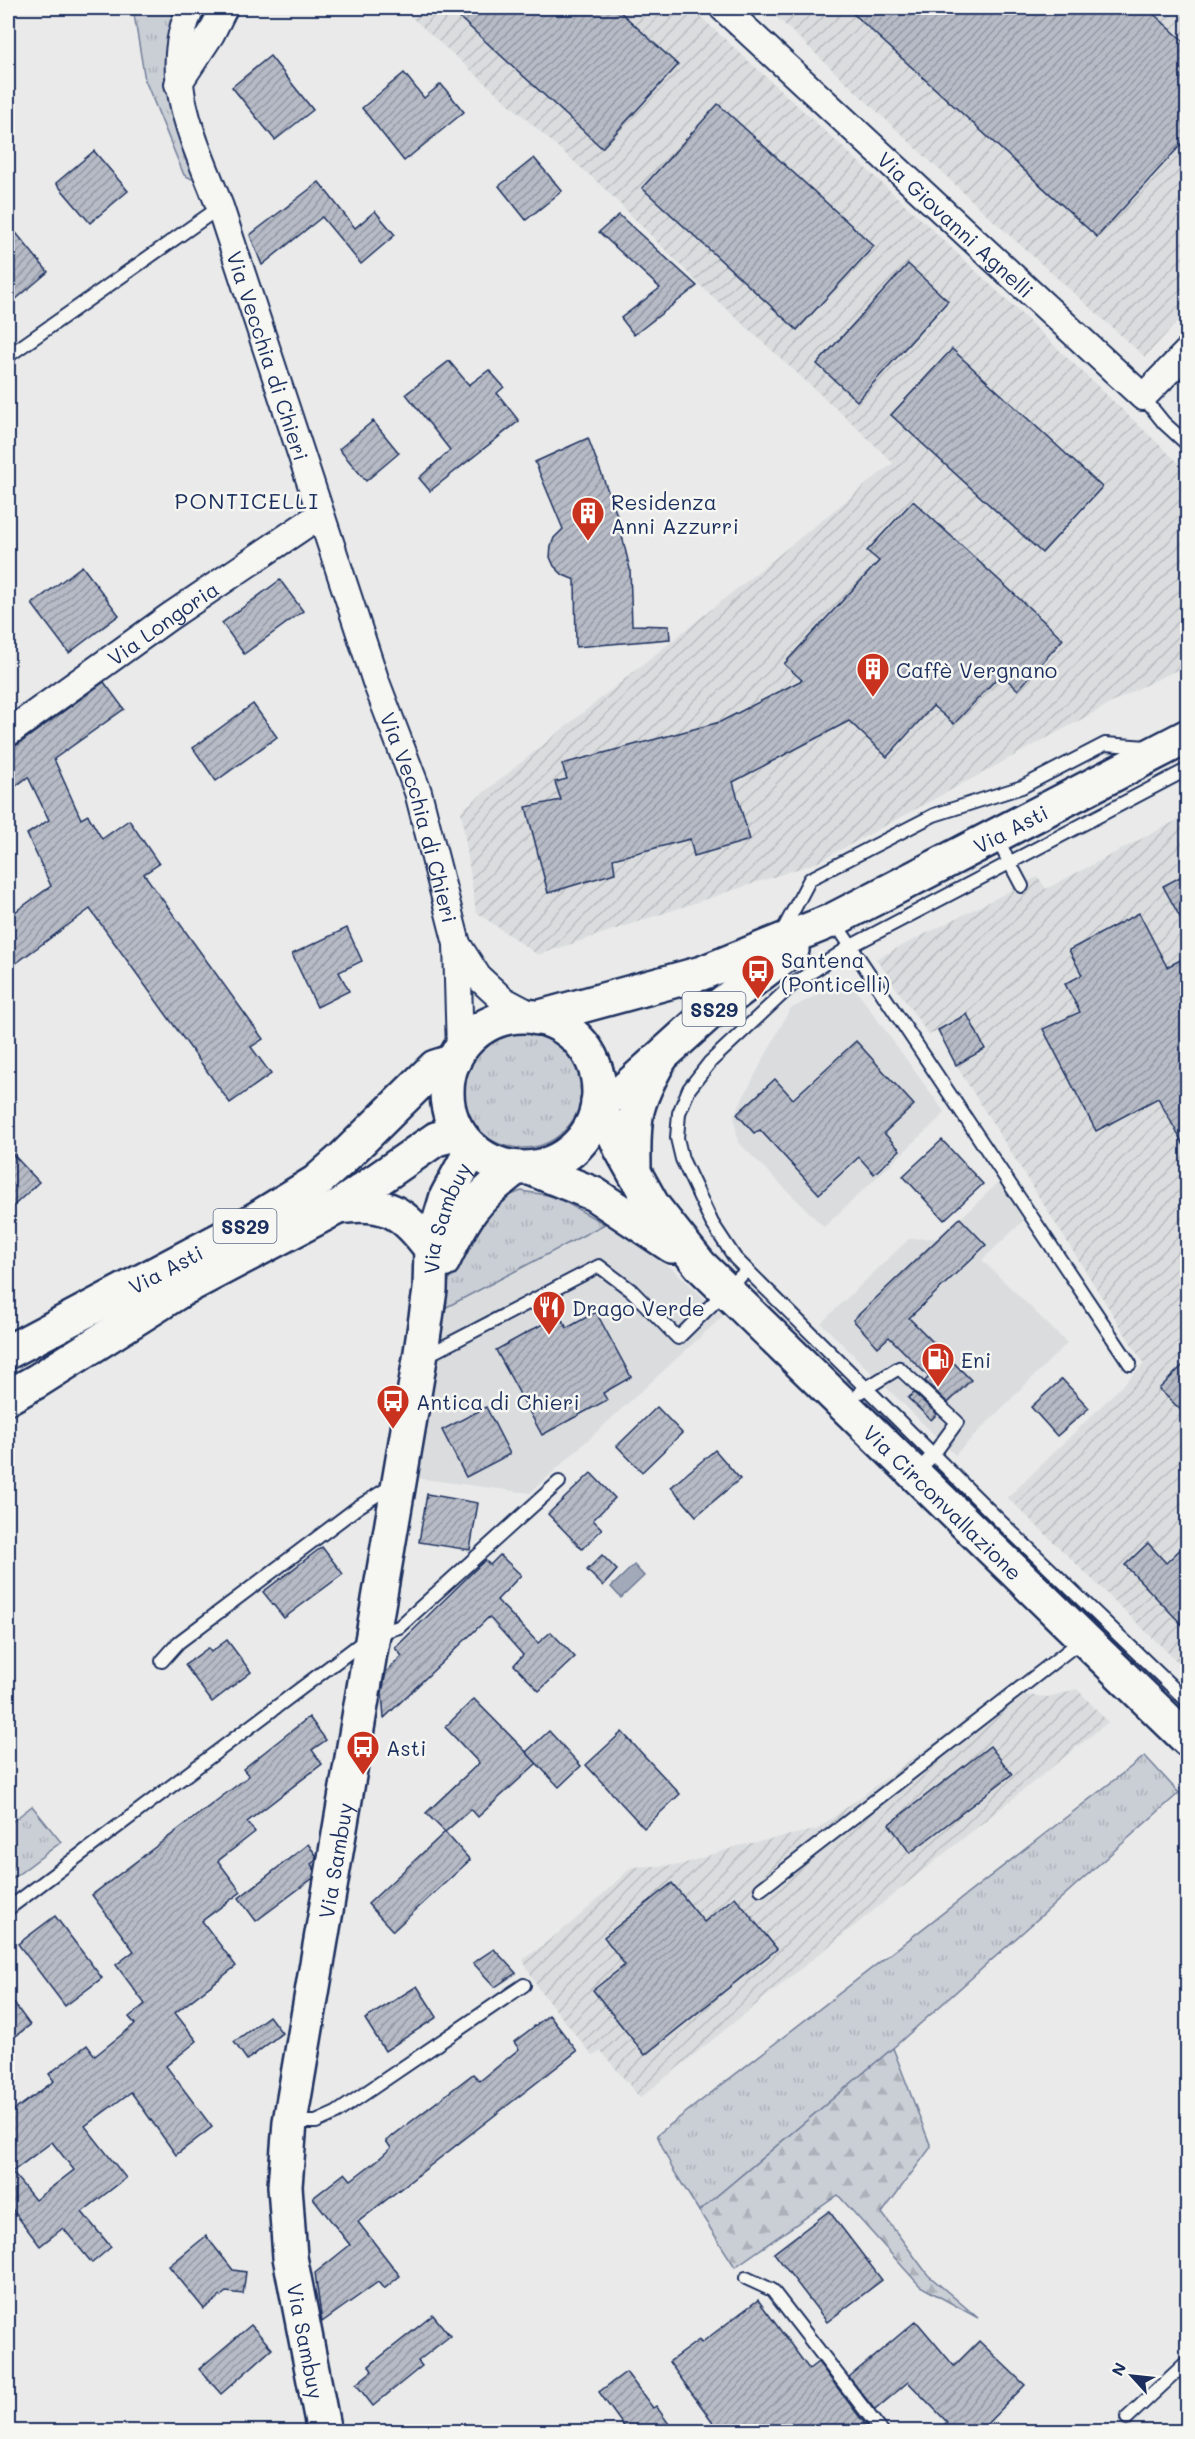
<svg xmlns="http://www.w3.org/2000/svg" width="1195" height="2439" font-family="Mali,sans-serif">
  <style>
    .built { fill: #dadcde }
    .industrial { fill: url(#industrial-furrows) }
    .grass { fill: url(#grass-tufts); stroke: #727e9a; stroke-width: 1.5 }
    .forest { fill: url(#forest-firs); stroke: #727e9a; stroke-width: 1.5 }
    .water { fill: #a2aaba; stroke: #6c7995; stroke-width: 1.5 }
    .building { fill: url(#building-hatch); stroke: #1b2f5e; stroke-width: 1.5; fill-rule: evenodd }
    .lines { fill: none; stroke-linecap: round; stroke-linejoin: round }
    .lane-casing { stroke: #1b2f5e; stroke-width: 16 }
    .street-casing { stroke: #1b2f5e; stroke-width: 30 }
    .secondary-casing { stroke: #1b2f5e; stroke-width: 38 }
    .primary-casing { stroke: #1b2f5e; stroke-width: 38 }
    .highway-casing { stroke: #1b2f5e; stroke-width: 38 }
    .lane { stroke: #f6f6f2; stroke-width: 12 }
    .street { stroke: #f6f6f2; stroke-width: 26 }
    .secondary { stroke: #f6f6f2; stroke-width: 33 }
    .primary { stroke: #f6f6f2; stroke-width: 33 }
    .highway { stroke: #f6f6f2; stroke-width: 33 }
    .labels { text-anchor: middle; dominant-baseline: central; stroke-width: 5; stroke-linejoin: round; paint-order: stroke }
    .shield { fill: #f6f6f2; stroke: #5d6b8a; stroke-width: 1.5 }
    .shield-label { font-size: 20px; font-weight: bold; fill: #1b2f5e }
    .street-label { font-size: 21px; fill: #1b2f5e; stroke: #f6f6f2 }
    .poi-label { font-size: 21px; fill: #1b2f5e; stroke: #f6f6f2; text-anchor: start }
    .neighbourhood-label { font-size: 22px; letter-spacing: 1.5px; fill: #1b2f5e; stroke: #f6f6f2 }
  </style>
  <defs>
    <pattern id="industrial-furrows" width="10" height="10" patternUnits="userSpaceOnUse" patternTransform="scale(1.5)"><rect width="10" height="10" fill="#dadcde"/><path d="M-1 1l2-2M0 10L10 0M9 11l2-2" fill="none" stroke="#babdc1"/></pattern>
    <pattern id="grass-tufts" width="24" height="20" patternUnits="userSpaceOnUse" patternTransform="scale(1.5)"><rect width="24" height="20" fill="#caced5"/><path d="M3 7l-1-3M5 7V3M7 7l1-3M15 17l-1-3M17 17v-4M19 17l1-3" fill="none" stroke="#adb1b9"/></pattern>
    <pattern id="forest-firs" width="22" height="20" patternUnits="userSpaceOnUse" patternTransform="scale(1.5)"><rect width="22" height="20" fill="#caced5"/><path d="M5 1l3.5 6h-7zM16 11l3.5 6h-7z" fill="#adb1b9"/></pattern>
    <pattern id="building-hatch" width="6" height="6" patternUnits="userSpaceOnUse" patternTransform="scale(1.5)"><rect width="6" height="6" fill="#b6bbc6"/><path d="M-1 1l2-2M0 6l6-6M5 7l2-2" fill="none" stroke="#9398a4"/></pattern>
  </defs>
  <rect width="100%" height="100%" fill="#e9eae9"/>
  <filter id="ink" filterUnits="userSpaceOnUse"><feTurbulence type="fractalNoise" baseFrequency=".0167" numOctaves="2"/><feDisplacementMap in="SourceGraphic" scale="12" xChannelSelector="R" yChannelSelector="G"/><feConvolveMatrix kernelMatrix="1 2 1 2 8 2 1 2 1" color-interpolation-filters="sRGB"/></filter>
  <g filter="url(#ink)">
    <g class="built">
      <path d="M 848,979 L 945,1113 L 824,1227 L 738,1142 L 734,1115 L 790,1009 Z"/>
      <path d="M 1001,1180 L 1026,1218 L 982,1260 L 1067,1343 L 955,1455 L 821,1323 L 909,1239 L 940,1238 Z"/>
      <path d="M 605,1224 L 673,1269 L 723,1316 L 530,1493 L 416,1478 L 441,1310 Z"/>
    </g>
    <g class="industrial">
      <path d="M 401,8 L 691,8 L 923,221 L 1187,471 L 1187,665 L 1139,688 L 818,862 L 538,955 L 476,912 L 461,811 L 893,463 L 851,422 L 701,286 L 605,189 Z"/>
      <path d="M 767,8 L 1187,8 L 1187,311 L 1145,357 L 997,224 Z"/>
      <path d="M 1187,815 L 1187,1671 L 1008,1498 L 1144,1364 L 956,1065 L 938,1030 L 929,1035 L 876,959 L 1038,877 L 1046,889 Z"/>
      <path d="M 1015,1683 L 1023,1695 L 1048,1697 L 1077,1689 L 1108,1722 L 640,2098 L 601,2051 L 593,2056 L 538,1988 L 523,1960 L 573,1922 L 632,1867 L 680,1865 L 738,1846 L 816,1830 Z"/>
    </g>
    <g class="grass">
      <path d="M 133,8 L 179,8 L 165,61 L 173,104 L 198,182 L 184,175 L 145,80 Z"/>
      <circle cx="522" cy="1088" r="60"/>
      <path d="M 521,1191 L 554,1196 L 605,1224 L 441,1310 L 453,1265 L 494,1202 Z"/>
      <path d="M 1145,1756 L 1179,1793 L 893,2048 L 699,2211 L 672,2168 L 657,2135 Z"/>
      <path d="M 32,1806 L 61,1842 L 8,1882 L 8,1825 Z"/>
    </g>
    <path class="forest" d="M 893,2048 L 931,2147 L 882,2213 L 928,2275 L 978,2318 L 920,2286 L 838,2195 L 735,2267 L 699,2211 Z"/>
    <path class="water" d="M 634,1565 L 644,1576 L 621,1598 L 611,1587 Z"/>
    <g class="building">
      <path d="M 449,8 L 616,8 L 678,65 L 602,148 Z"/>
      <path d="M 847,8 L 1147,8 L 1188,45 L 1188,137 L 1097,237 Z"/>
      <path d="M 270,56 L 313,110 L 275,140 L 232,87 Z"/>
      <path d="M 404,73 L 424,98 L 441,84 L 464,112 L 404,161 L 362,108 Z"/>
      <path d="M 718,104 L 874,246 L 797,330 L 642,188 Z"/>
      <path d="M 94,151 L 128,191 L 90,223 L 56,183 Z"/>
      <path d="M 534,158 L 562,191 L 526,220 L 499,186 Z"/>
      <path d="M 319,182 L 355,228 L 375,211 L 395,235 L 361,264 L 322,217 L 262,265 L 250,235 Z"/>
      <path d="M 619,215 L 697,286 L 634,335 L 621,318 L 660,288 L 599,232 Z"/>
      <path d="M 8,223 L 48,272 L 8,306 Z"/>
      <path d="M 908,264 L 948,301 L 857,401 L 817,364 Z"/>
      <path d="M 952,349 L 1102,487 L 1042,553 L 891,415 Z"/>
      <path d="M 449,361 L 469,385 L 489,370 L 504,387 L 497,393 L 519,421 L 430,491 L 419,478 L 450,450 L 406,394 Z"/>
      <path d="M 373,421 L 399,453 L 366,481 L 339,449 Z"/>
      <path d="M 588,438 L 617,515 L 630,569 L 632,625 L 669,626 L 670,639 L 576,647 L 575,580 L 563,575 L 554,566 L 550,557 L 551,546 L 554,538 L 563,529 L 535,462 Z"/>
      <path d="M 913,501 L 1063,639 L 1018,690 L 1001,674 L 954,724 L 933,706 L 887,757 L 849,721 L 733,782 L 750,840 L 694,856 L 690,839 L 613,859 L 615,873 L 548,893 L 526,807 L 561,800 L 555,782 L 567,779 L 562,764 L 720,722 L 802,680 L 784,664 L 879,561 L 867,551 Z"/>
      <path d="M 82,566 L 119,615 L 69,653 L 32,604 Z"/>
      <path d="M 280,580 L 303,611 L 244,654 L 222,623 Z"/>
      <path d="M 104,682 L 124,709 L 54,759 L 81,819 L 88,815 L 102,839 L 129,820 L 159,864 L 144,874 L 263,1039 L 251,1047 L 271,1074 L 230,1103 L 90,909 L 8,969 L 8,917 L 51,886 L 27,834 L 49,820 L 28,777 L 8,792 L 8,748 L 17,745 Z"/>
      <path d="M 253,704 L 277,737 L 216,781 L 193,748 Z"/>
      <path d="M 1188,873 L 1188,932 L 1163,886 Z"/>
      <path d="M 1139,913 L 1167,967 L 1188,956 L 1188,1153 L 1158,1098 L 1096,1131 L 1043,1029 L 1080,1012 L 1065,984 L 1082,975 L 1069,950 Z"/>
      <path d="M 347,928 L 362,961 L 339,972 L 349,991 L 317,1007 L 292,954 Z"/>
      <path d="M 967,1014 L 985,1049 L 956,1065 L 938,1030 Z"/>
      <path d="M 856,1041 L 914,1105 L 884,1133 L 900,1150 L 874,1174 L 859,1157 L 819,1194 L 760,1130 L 754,1133 L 737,1114 L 775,1079 L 793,1099 Z"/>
      <path d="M 942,1140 L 983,1184 L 944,1220 L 903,1176 Z"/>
      <path d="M 8,1149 L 39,1182 L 8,1211 Z"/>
      <path d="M 960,1218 L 986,1245 L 909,1318 L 971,1380 L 948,1403 L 925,1381 L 929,1377 L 889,1337 L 878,1347 L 853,1320 Z"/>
      <path d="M 596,1312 L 631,1377 L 603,1393 L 607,1400 L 542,1435 L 496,1350 L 559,1315 L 567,1328 Z"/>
      <path d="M 1188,1360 L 1188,1417 L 1159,1389 Z"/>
      <path d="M 1062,1379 L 1089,1408 L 1057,1436 L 1031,1407 Z"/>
      <path d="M 914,1393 L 937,1414 L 931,1420 L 908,1398 Z"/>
      <path d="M 486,1407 L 510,1454 L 466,1477 L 442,1430 Z"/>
      <path d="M 657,1407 L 682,1433 L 642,1472 L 617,1446 Z"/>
      <path d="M 715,1450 L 740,1479 L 696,1516 L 671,1487 Z"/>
      <path d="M 591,1473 L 615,1498 L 593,1520 L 602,1529 L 582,1549 L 548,1514 Z"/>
      <path d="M 427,1494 L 478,1503 L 470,1550 L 419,1542 Z"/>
      <path d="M 1188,1542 L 1188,1631 L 1125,1565 L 1148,1543 L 1166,1563 Z"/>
      <path d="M 322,1547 L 343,1574 L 284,1618 L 263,1592 Z"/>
      <path d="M 500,1555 L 521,1575 L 497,1600 L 538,1643 L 551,1632 L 575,1657 L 539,1691 L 514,1665 L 523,1655 L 489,1617 L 384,1718 L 382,1693 L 386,1672 L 402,1656 L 395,1648 L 485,1560 L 490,1565 Z"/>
      <path d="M 602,1555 L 617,1570 L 603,1586 L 587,1570 Z"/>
      <path d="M 227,1640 L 251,1672 L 212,1702 L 185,1665 L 208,1648 L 211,1652 Z"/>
      <path d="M 474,1699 L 537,1763 L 478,1817 L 471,1809 L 445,1832 L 426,1813 L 479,1763 L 445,1727 Z"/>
      <path d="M 309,1717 L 326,1740 L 312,1750 L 322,1764 L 247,1822 L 255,1832 L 218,1861 L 241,1892 L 202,1921 L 236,1966 L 175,2013 L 197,2041 L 166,2066 L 212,2127 L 176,2155 L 131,2092 L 85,2126 L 126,2178 L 82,2212 L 111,2247 L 92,2263 L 63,2228 L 40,2246 L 8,2204 L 8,2115 L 54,2081 L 49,2074 L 87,2045 L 95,2056 L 135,2024 L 129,2017 L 145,2004 L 116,1965 L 134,1951 L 92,1895 L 249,1776 L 243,1769 ZM 52,2142 L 74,2170 L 35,2200 L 12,2172 Z"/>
      <path d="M 549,1731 L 581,1766 L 559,1787 L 526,1752 Z"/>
      <path d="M 622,1732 L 680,1794 L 644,1828 L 586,1765 Z"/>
      <path d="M 990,1746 L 1012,1774 L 910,1853 L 889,1824 Z"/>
      <path d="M 445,1832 L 470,1860 L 393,1931 L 368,1904 Z"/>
      <path d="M 308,1844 L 316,1855 L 315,1861 L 311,1864 L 314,1869 L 313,1878 L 256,1921 L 239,1898 Z"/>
      <path d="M 672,1883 L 704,1922 L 735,1897 L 777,1949 L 645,2055 L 593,1990 L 625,1965 L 604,1937 Z"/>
      <path d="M 55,1916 L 102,1978 L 65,2006 L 18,1944 Z"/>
      <path d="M 494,1949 L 516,1973 L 495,1987 L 473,1963 Z"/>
      <path d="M 417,1986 L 437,2017 L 385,2051 L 365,2019 Z"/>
      <path d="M 8,1995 L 30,2025 L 8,2042 Z"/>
      <path d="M 549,2015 L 577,2051 L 358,2222 L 400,2276 L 384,2289 L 378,2282 L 322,2322 L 315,2273 L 350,2245 L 313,2198 L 345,2173 L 351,2180 L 381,2157 L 391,2148 L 386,2141 L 473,2074 L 480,2081 L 519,2049 L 514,2042 Z"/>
      <path d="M 269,2016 L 282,2033 L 247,2060 L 234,2042 Z"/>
      <path d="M 829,2211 L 882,2280 L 827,2322 L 774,2253 Z"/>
      <path d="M 206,2236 L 233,2270 L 246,2272 L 243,2294 L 226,2292 L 204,2309 L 169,2266 Z"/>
      <path d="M 758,2300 L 809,2369 L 818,2362 L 871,2432 L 720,2432 L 669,2362 L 699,2340 L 701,2343 Z"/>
      <path d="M 433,2315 L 450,2336 L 418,2361 L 422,2366 L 373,2406 L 356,2384 L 372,2371 L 369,2366 Z"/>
      <path d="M 916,2321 L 954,2366 L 979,2341 L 1025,2385 L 979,2432 L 937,2432 L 947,2422 L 908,2382 L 875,2410 L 849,2377 Z"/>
      <path d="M 251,2325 L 272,2349 L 221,2394 L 199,2369 Z"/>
      <path d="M 626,2372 L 653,2408 L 656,2406 L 669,2424 L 659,2432 L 628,2432 L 599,2392 Z"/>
    </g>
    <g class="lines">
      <g class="lane-casing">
        <g id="lane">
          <path d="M 8,356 L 220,207"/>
          <path d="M 1143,397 L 1164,423 L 1188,445"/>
          <path d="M 1188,769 L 851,946 L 792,985 L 710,1062 L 689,1089 L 679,1113 L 677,1138 L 682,1159 L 712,1223 L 735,1258 L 1001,1522 L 1188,1702"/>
          <path d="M 996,837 L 1022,886"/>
          <path d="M 834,921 L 1130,1364"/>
          <path d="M 781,934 L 810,879 L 934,815 L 1022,787 L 1105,744 L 1147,747"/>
          <path d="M 424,1357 L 599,1266 L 632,1291 L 678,1338 L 747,1270"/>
          <path d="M 860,1392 L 899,1368 L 957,1422 L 933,1455 L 915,1474"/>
          <path d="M 162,1661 L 179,1642 L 358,1507 L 393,1485"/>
          <path d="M 761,1889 L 1082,1640"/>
          <path d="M 8,1909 L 372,1635 L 399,1627 L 559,1482"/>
          <path d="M 291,2122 L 316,2122 L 336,2113 L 524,1985"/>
          <path d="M 746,2278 L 772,2290 L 882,2432"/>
          <path d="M 1127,2418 L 1188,2361"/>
        </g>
      </g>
      <g class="street-casing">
        <g id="street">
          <path id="s1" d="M 191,8 C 159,74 196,145 220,207 L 376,682 L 418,792 L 457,944 L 460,1051"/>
          <path id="s2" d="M 723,8 L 1143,397 L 1188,351"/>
          <path d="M 178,84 L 211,34 L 224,8"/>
          <path id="s3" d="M 8,733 L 169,617 L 320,515"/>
          <path d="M 457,944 L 478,977 L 503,1000 L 537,1018"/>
        </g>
      </g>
      <g class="secondary-casing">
        <g id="secondary">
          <path id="s4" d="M 597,1111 L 611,1126 L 621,1149 L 653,1206 L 700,1265 L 1188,1740"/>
          <path d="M 634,1166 C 633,1115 635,1103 660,1059"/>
          <path d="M 530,1168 L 594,1194 L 672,1246"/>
          <path d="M 338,1207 C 385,1200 403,1211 431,1249"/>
          <path d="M 443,1261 C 465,1214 474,1200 516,1168"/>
          <path id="s5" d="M 324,2432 L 290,2257 L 285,2186 L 290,2122 L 420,1359 L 430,1290 L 431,1249 L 447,1196 L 472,1149"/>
        </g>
      </g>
      <g class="primary-casing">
        <g id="primary">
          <circle cx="523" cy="1092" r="76"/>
          <path id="s6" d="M 537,1018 L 702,973 L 833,920 L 1188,736"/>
          <path d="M 598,1102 L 623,1091 L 707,1015 L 792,950"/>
          <path d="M 156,1303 L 338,1207 L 436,1139 L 459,1133"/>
          <path id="s7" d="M 8,1352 L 240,1229 L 316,1182 L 341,1160 L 435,1067 L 454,1061"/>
        </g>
      </g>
      <g class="highway-casing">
        <path id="highway" d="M 8,1397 L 37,1381 L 181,1290"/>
      </g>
      <use href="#lane" class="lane"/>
      <use href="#street" class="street"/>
      <use href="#secondary" class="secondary"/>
      <use href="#primary" class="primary"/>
      <use href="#highway" class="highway"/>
    </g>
  </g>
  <defs>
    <g id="building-pin" transform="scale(1.725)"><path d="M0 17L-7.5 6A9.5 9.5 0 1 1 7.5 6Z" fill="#c8321e" stroke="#f6f6f2"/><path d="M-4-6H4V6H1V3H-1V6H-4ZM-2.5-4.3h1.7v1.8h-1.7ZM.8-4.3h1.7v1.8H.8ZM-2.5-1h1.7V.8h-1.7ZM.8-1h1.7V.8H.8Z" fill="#fff"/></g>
    <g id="bus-pin" transform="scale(1.725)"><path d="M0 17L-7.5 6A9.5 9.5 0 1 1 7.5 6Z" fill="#c8321e" stroke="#f6f6f2"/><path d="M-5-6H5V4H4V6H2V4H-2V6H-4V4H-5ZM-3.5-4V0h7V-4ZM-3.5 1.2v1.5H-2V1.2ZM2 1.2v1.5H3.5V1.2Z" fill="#fff"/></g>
    <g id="restaurant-pin" transform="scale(1.725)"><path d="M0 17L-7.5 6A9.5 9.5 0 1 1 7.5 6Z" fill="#c8321e" stroke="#f6f6f2"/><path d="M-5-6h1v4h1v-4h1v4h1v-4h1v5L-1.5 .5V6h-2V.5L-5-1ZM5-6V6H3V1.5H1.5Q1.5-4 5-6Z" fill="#fff"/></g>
    <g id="fuel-pin" transform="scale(1.725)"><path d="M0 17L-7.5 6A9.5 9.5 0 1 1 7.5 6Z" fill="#c8321e" stroke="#f6f6f2"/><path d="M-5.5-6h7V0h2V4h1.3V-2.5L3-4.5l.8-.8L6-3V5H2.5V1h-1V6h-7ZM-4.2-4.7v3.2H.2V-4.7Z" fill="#fff"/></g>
  </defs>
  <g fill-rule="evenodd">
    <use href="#building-pin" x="588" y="513"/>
    <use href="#building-pin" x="873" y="669"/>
    <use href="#bus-pin" x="758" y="971"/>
    <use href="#restaurant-pin" x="549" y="1307"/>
    <use href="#fuel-pin" x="938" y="1359"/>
    <use href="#bus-pin" x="393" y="1401"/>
    <use href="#bus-pin" x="363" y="1747"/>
  </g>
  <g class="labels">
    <g class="shield">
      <rect x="682.5" y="992" width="63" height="34" rx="4.5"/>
      <rect x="213.5" y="1209" width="63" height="34" rx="4.5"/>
    </g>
    <g class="shield-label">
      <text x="714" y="1009">SS29</text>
      <text x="245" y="1226">SS29</text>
    </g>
    <g class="street-label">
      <text stroke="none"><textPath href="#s2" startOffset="318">Via Giovanni Agnelli</textPath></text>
      <text stroke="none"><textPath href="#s1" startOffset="364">Via Vecchia di Chieri</textPath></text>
      <text stroke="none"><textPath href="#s3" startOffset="190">Via Longoria</textPath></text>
      <text stroke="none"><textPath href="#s1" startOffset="850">Via Vecchia di Chieri</textPath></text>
      <text stroke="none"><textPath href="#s6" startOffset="512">Via Asti</textPath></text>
      <text stroke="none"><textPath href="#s5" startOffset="1232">Via Sambuy</textPath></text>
      <text stroke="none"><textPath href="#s7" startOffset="178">Via Asti</textPath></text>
      <text stroke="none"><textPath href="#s4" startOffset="526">Via Circonvallazione</textPath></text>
      <text stroke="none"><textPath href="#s5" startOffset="579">Via Sambuy</textPath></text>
      <text transform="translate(306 2341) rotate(79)">Via Sambuy</text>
    </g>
    <g class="poi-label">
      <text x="611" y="501">Residenza<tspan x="611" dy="24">Anni Azzurri</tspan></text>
      <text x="896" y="669">Caffè Vergnano</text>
      <text x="781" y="959">Santena<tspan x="781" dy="24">(Ponticelli)</tspan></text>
      <text x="572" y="1307">Drago Verde</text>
      <text x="961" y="1359">Eni</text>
      <text x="416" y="1401">Antica di Chieri</text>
      <text x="386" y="1747">Asti</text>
    </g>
    <g class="neighbourhood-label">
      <text x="247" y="500">PONTICELLI</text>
    </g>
  </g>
  <rect width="1195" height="2439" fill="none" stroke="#f6f6f2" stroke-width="30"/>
  <rect x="15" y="15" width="1165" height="2409" fill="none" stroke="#1b2f5e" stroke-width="2" filter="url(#ink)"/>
  <g transform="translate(1132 2376) rotate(297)" stroke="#f6f6f2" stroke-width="4.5" paint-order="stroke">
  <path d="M0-4.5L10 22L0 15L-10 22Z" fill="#1b2f5e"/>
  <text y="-9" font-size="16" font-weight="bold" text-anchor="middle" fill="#1b2f5e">N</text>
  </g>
</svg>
